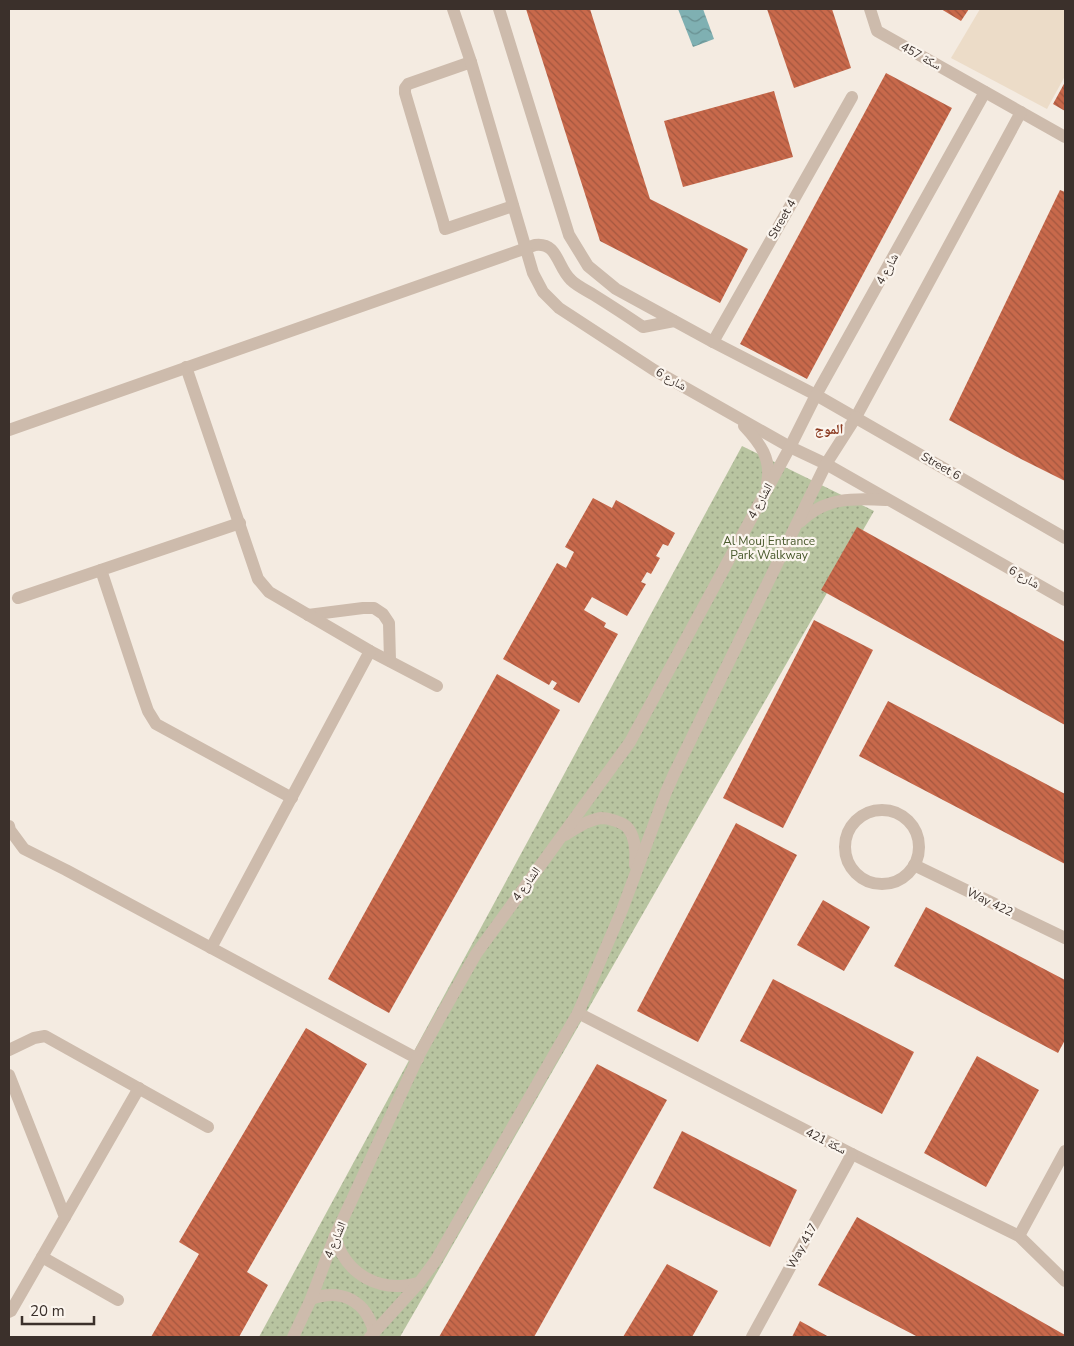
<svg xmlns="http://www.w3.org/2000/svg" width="1074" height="1346" font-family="'Nunito Sans','Noto Naskh Arabic',sans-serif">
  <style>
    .park { fill: url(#park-dots) }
    .plaza { fill: #ecdcc8 }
    .water { fill: url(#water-waves) }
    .building { fill: url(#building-back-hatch) }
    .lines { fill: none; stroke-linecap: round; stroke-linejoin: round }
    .service { stroke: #cdbbac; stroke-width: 12 }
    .pedestrian { stroke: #cdbbac; stroke-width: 12 }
    .minor { stroke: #cdbbac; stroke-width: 12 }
    .tertiary { stroke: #cdbbac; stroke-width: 12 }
    .labels { text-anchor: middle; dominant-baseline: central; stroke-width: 4.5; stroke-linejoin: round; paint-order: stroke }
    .street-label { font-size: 12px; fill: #3b302b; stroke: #fbf5ee }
    .park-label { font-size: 12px; fill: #4a5a2e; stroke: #fbf5ee }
    .neighbourhood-label { font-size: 14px; font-weight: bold; fill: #8c3b22; stroke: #fbf5ee }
  </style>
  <defs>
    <pattern id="park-dots" width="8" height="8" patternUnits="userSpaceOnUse" patternTransform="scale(1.25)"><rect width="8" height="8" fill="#b8c4a0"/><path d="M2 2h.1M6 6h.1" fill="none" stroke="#97a083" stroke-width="1.8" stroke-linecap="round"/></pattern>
    <pattern id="water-waves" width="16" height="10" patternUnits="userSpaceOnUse" patternTransform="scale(1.25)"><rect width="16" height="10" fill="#7fb0b2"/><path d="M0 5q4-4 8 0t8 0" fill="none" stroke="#699091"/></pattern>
    <pattern id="building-back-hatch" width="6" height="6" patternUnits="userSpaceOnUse" patternTransform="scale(1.25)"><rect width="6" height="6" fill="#c8694b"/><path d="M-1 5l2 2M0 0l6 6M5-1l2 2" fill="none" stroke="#a4573f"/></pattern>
  </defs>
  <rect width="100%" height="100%" fill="#f4ebe1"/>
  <path class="park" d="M 742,446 L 874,511 L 400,1337 L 259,1337 Z"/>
  <path class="plaza" d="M 980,9 L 1065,9 L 1065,76 L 1047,109 L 951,58 Z"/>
  <path class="water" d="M 678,9 L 703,9 L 714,39 L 693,47 Z"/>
  <g class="building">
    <path d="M 526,9 L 590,9 L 650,199 L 748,249 L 720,303 L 600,241 Z"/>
    <path d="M 767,9 L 832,9 L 851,68 L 794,88 Z"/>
    <path d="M 941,9 L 969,9 L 961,21 Z"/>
    <path d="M 886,73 L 952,108 L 807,379 L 740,344 Z"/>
    <path d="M 1065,82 L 1065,111 L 1053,104 Z"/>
    <path d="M 774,91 L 793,157 L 683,187 L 664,121 Z"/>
    <path d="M 1060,190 L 1065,192 L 1065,481 L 1021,459 L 949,420 Z"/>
    <path d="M 593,498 L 612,508 L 616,500 L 675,533 L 668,546 L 663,544 L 656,556 L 660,558 L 651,574 L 647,572 L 641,582 L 646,584 L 627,616 L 592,597 L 584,610 L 606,623 L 604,627 L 618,634 L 579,703 L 553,689 L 557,683 L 552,680 L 549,685 L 503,659 L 557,563 L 566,568 L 574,552 L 565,547 Z"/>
    <path d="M 857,527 L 1065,642 L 1065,725 L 821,590 Z"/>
    <path d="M 814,620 L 873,650 L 783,828 L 723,798 Z"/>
    <path d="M 497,674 L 560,710 L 389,1013 L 328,979 Z"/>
    <path d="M 888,701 L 1065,794 L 1065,864 L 859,756 Z"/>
    <path d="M 736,823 L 797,855 L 698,1042 L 637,1011 Z"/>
    <path d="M 823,900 L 870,927 L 844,971 L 797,945 Z"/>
    <path d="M 926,907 L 1065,980 L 1065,1040 L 1058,1053 L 894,966 Z"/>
    <path d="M 773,979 L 914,1052 L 882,1114 L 740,1041 Z"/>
    <path d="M 306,1028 L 367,1064 L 247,1272 L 268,1285 L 239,1337 L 151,1337 L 199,1254 L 179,1242 Z"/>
    <path d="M 977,1056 L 1039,1090 L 986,1187 L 924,1153 Z"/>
    <path d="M 597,1064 L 667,1100 L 534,1337 L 439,1337 Z"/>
    <path d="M 682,1131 L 797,1190 L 770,1247 L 653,1188 Z"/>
    <path d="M 857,1217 L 1065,1335 L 1065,1337 L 918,1337 L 818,1285 Z"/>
    <path d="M 667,1264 L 718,1291 L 692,1337 L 623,1337 Z"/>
    <path d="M 800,1321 L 829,1337 L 792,1337 Z"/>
  </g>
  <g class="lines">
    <g class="service">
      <path d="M 471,62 L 408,84 L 405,88 L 405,93 L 443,221 L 445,229 L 513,206"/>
      <path d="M 308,615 L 363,608 L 374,608 L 383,614 L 389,623 L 390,661"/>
    </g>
    <path class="pedestrian" d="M 713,342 L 852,97"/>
    <g class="minor">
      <path d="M 870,9 L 877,31 L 1065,137"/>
      <path d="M 186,367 L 258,579 L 269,592 L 370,651 L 437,686"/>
      <path d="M 816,395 L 985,92"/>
      <path d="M 856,417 L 1021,112"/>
      <path d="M 9,430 L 535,245 C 558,242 557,267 571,280 C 577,286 586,290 594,295 C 610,305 627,316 643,327 L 674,321"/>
      <path d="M 240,523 L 101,570 L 141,691 L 148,711 L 156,724 L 292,798"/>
      <path d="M 18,598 L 101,570"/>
      <circle cx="882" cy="847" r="37"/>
      <path d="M 9,826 L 10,830 L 24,849 L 66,870 L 418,1059"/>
      <path d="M 914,865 L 1065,938"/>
      <path d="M 211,948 L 370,651"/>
      <path d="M 578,1013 L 852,1154 L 1019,1236 L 1065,1281"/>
      <path d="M 9,1050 L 34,1038 L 45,1036 L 208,1127"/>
      <path d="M 9,1075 L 65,1217 L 11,1311 L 9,1312"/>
      <path d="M 65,1217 L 139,1088"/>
      <path d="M 1019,1236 L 1065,1151"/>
      <path d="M 42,1257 L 118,1300"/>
      <path d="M 752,1337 L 852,1154"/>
    </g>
    <g class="tertiary">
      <path d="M 453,9 L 471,62 L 533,273 L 543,292 L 559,308 L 654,370 L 790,447 L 826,464 L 1065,600"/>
      <path d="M 499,9 L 569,235 L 588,266 L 616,289 L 713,342 L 816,395 L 1065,538"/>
      <path d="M 744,426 C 760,443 772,459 767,483"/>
      <path d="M 800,522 C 825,497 854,498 886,500"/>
      <path d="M 565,835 C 576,828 588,820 601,818 C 608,818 622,822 627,827 C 632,832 635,843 635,849 C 636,854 635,860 635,865"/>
      <path d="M 335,1236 C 337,1242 339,1249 342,1254 C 354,1275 376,1287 400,1286 C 407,1286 413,1284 419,1283"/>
      <path d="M 311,1299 C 342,1288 367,1301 374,1333"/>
      <path d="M 293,1337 L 311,1299 L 335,1236 L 420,1053 L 443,1012 L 476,954 L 630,742 L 790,447 L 816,395"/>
      <path d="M 370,1337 L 419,1283 L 436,1260 L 578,1013 L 622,910 L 666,792 L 674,774 L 826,464 L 856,417"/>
    </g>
  </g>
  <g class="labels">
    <g class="street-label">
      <text transform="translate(921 56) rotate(29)">سكة 457</text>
      <text transform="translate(782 219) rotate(-60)">Street 4</text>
      <text transform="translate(887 269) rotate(-61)">شارع 4</text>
      <text transform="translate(671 379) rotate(30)">شارع 6</text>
      <text transform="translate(941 466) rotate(30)">Street 6</text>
      <text transform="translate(760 501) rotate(-61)">الشارع 4</text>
      <text transform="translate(1024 577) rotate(30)">شارع 6</text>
      <text transform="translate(526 884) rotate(-54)">الشارع 4</text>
      <text transform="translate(990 902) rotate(26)">Way 422</text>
      <text transform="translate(826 1141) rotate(27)">سكة 421</text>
      <text transform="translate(335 1240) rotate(-67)">الشارع 4</text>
      <text transform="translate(802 1246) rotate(-61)">Way 417</text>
    </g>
    <g class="park-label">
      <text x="769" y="541">Al Mouj Entrance<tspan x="769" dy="14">Park Walkway</tspan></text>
    </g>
    <g class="neighbourhood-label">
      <text x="829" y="429">الموج</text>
    </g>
  </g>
  <rect width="1074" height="1346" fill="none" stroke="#3b302b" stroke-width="20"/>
  <path d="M22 1316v8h72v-8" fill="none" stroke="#3b302b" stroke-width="2.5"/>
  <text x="30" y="1316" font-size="15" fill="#3b302b" stroke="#fbf5ee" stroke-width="4" paint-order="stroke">20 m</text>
</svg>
